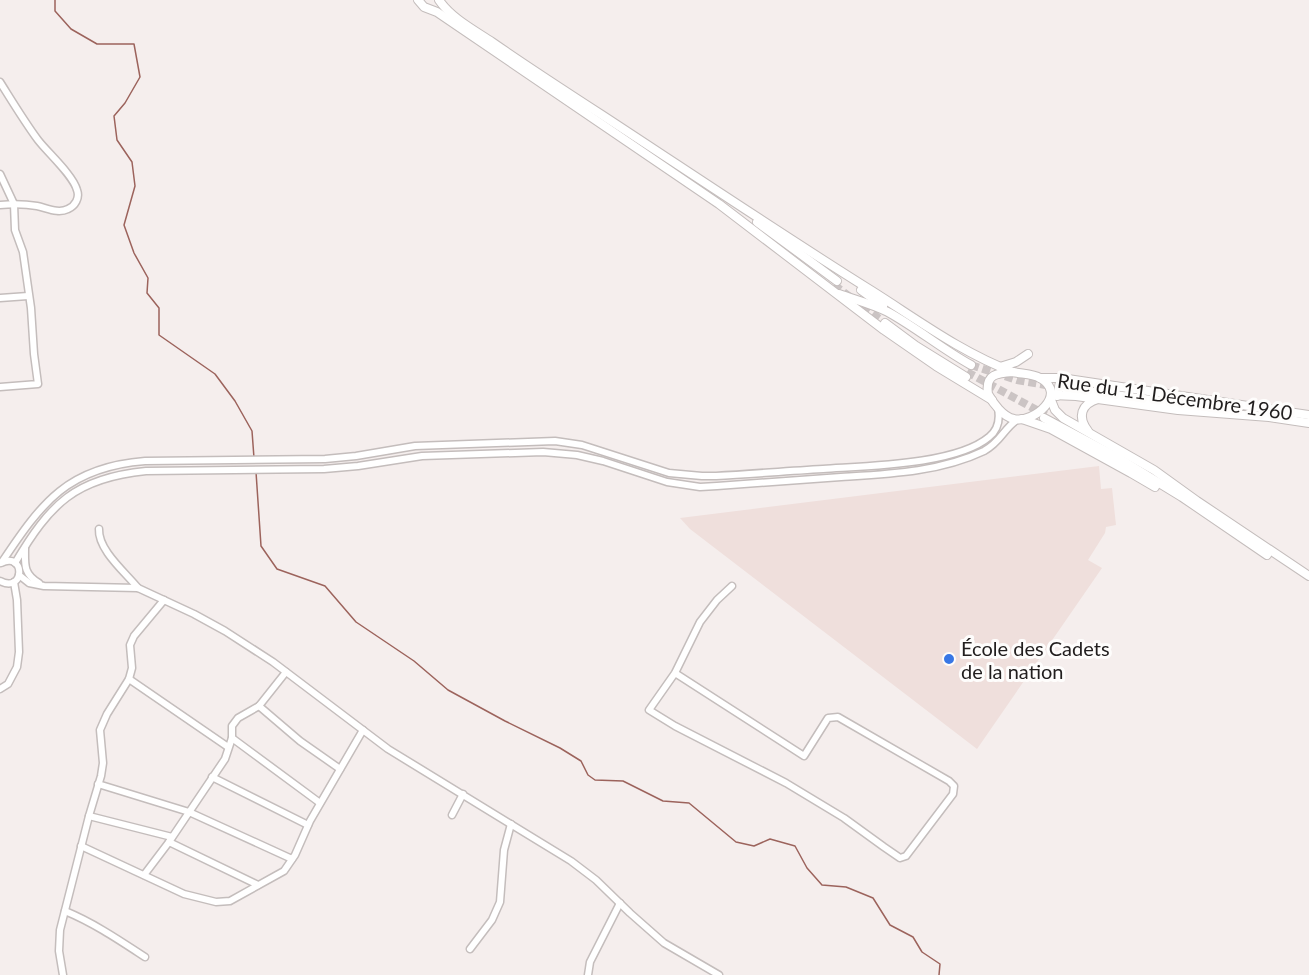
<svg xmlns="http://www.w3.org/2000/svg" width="1309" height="975" font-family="Lato,sans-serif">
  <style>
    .built { fill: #efdfdc }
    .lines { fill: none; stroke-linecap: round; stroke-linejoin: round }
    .stream { stroke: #9c635c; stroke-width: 1.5 }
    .major-tunnel { stroke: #cbc4c4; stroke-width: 8; stroke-dasharray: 8 4; stroke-linecap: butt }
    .minor-casing { stroke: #c4bdbc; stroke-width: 9 }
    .major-casing { stroke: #c4bdbc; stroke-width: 10 }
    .minor { stroke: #fff; stroke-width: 6 }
    .major { stroke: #fff; stroke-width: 8 }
    .poi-dot { fill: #3877e5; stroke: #fefdfc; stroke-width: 2 }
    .labels { text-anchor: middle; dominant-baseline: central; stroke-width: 6; stroke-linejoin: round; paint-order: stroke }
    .street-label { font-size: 20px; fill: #211e1e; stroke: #fefdfc }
    .poi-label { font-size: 20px; fill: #211e1e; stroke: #fefdfc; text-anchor: start }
  </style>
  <rect width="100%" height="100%" fill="#f5eeed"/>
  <path class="built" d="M 1099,466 L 1101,489 L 1112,488 L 1116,525 L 1106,527 L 1105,533 L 1088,560 L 1102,568 L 977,749 L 690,529 L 680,518 Z"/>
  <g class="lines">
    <g class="stream">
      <path d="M 55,0 L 55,11 L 71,29 L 97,44 L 134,44 L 140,77 L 125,103 L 114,116 L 117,140 L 132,162 L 135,186 L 124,225 L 134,253 L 148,278 L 147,293 L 159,308 L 159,335 L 215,374 L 235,401 L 252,431 L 254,458"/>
      <path d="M 256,472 L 261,546 L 277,569 L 325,586 L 356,622 L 414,661 L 448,690 L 505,721 L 560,748 L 581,761 L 588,775 L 595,780 L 623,781 L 663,801 L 689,803 L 736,842 L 754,846 L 770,839 L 795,846 L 807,868 L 822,885 L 846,887 L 873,898 L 890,925 L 913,937 L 922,952 L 940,964 L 939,975"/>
    </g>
    <g class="major-tunnel">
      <path d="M 834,285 L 885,323"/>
      <path d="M 971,365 L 1017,380 L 1051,386"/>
      <path d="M 967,372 L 1046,415"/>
    </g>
    <g class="minor-casing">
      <g id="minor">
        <path d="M 0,82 C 12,101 24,121 38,140 C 48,153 73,175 77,190 C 80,198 75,206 68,209 C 58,214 47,208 37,206 C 25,204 12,204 0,205"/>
        <path d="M 0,174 L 14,204 L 15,230 L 23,252 L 31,308 L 34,354 L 38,384 L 0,387"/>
        <path d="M 0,298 L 28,296"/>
        <path d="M 99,529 C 98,550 125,572 138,588"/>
        <path d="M 25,548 C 25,564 23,574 39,583"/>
        <path d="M 2,562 C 42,502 68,467 145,461 L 325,459 L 356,456 L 415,446 L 555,441 L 582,445 L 669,473 L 702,476 L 716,476 C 752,474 787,471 823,469 C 865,466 956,465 989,437 C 998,430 1000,419 998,408"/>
        <path d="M 15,563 C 50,504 75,478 146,471 L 324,469 L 358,466 L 422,456 L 543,452 L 577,455 L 603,461 L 667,482 L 700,487 L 717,486 C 758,483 799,480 841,477 C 889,474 940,472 984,451 C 1001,442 1004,428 1017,420"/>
        <path d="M 19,575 L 29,583 L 44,586 L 138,588 L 194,614 L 225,631 L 273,662 L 388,749 L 571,861 L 596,880 L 630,913 L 664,943 L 719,975"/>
        <path d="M 0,581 C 25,594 26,551 1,563"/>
        <path d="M 675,673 L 804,756 L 828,718 L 838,717 L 949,781 L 954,786 L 953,794 L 906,856 L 900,858 L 884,847 L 844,818 L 786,783 L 675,726 L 649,710 L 675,673 L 700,622 L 717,600 L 732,586"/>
        <path d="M 129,679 L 228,747"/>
        <path d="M 0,689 L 8,684 L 17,667 L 19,652 L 17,600 L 14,582"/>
        <path d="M 259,706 L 300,741 L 340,769"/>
        <path d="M 232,738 L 320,803"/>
        <path d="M 212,777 L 308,825"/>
        <path d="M 98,784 L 189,812 L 292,859"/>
        <path d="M 452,815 L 463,794"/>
        <path d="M 89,816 L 172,837"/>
        <path d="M 169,842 L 258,885"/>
        <path d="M 81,846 L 184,894 L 216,902 L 230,901 L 284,871 L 295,855 L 310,821 L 363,730"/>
        <path d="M 144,875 L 169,842 L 225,759 L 232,738 L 232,726 L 238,718 L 259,706 L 286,672"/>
        <path d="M 65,911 C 94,923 119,940 145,957"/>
        <path d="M 470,949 L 492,920 L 500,902 L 504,850 L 511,824"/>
        <path d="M 63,975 L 59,951 L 60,930 L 89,816 L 101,776 L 103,763 L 100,730 L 107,714 L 129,679 L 132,668 L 130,645 L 134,636 L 164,600"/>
        <path d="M 588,975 L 590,962 L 620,903"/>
      </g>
    </g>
    <g class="major-casing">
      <g id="major">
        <path d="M 418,0 L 424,7 L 437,12 L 719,204 L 884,330 L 936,366 L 992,400"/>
        <path d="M 439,0 C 451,18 474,30 492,42 C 528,67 565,91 602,115 C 692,174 781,234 872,291 C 918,320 962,353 1013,372"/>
        <path d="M 757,222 L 837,281"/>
        <path d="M 861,290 L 883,306"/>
        <path d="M 839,294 C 856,300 872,304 888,312 C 917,328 942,349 971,365"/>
        <path d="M 885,323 L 916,346 L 966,377"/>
        <path d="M 1000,367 L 1016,362 L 1028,354"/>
        <path d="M 1013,372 C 1022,374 1033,374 1040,378 C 1069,394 1033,424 1014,419 C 1003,417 993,403 988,394 C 985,374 997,373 1013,372 Z"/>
        <path d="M 1040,378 L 1061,378 L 1309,415"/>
        <path d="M 1064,388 L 1202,407"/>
        <path d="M 1052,395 L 1076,396 L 1178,410 L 1269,417 L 1309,423"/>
        <path d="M 1057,396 L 1061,378"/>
        <path d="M 1051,400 L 1055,410 L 1063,418 L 1154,470 L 1197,501 L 1309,576"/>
        <path d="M 1044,418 L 1115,456 L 1182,497 L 1267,555"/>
        <path d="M 1022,419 L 1051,429 L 1131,473 L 1155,487"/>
        <path d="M 1088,431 C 1077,417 1081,404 1098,399"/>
      </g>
    </g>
    <use href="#minor" class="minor"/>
    <use href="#major" class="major"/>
  </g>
  <circle class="poi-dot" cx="949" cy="659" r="6"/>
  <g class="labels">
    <g class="street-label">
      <text transform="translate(1175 396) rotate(8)">Rue du 11 Décembre 1960</text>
    </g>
    <g class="poi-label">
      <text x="961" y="648">École des Cadets<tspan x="961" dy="23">de la nation</tspan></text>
    </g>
  </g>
</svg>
